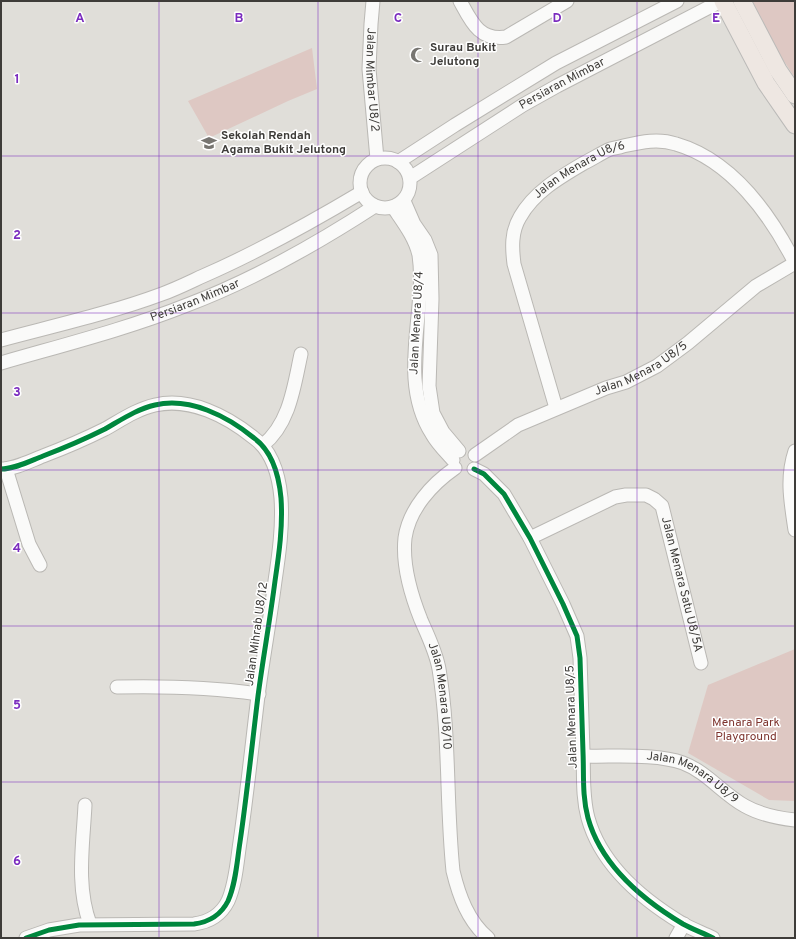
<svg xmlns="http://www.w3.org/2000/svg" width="796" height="939" font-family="Overpass,sans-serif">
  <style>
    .green { fill: #dec8c3 }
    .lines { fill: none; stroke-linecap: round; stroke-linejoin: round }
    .minor-casing { stroke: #bab8b4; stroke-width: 15 }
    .major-casing { stroke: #bbbab8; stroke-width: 19 }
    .minor { stroke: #fafaf9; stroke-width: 13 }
    .major { stroke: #eee7e2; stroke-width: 17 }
    .cycleway-casing { stroke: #fff; stroke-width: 8 }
    .cycleway { stroke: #00873e; stroke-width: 5 }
    .grid { fill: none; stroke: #7b2cbf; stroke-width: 1; stroke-opacity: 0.55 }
    .labels { text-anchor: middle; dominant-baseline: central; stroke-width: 3; stroke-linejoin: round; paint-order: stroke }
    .poi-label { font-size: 12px; font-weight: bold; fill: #3e3c39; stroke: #fff; text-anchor: start }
    .street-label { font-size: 12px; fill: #3e3c39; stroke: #fff }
    .park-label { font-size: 12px; fill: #7e342e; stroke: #fff }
    .grid-label { font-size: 13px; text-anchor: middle; font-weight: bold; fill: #7b2cbf; stroke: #fff; stroke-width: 3; stroke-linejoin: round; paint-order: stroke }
  </style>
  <rect width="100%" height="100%" fill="#e0ded9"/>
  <g class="green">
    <path d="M 752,1 L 795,1 L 795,78 L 778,52 Z"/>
    <path d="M 312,48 L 317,89 L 288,101 L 209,138 L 188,101 Z"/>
    <path d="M 795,649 L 795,801 L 769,800 L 688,753 L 708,685 Z"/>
  </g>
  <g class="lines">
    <g class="minor-casing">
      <g id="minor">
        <path id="s1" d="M 373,1 L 371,24 L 369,69 L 377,159"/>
        <path d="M 460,1 C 471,21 479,41 506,37 L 567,1"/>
        <circle cx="385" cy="183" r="25"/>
        <path d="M 398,162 L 455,125 L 556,63 L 677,1"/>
        <path id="s2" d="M 410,178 L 523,105 L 557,86 L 721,1"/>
        <path d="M 404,201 L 414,224 L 425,240 L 431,255 L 432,299 L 429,386 L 433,413 L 443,432 L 459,451"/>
        <path d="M 393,207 C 403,222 415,237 419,255 C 422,275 420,296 418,316 C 414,356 409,398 432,434 C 437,443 445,451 453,460"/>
        <path d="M 1,340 C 53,326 111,313 162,294 C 176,289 190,282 203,276 C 258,252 310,223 362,192"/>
        <path id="s3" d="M 1,363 C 63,345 127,329 187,305 C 253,280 315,245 375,206"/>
        <path id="s4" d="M 556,408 L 514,264 C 512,248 511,232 520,217 C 534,192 560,177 584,163 C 592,159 600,154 608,150 C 612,148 618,148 623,146 C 641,142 658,138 676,144 C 731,160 770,214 795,263"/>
        <path d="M 263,445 C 290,423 294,386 301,354"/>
        <path d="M 795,451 C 786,478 791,503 795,530"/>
        <path id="s5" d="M 475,455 L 518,425 L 606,388 L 626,382 L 657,366 L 688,343 L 756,286 L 795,263"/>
        <path id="s6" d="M 455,468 C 432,484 409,509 405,538 C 402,566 411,595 421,620 C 428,636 436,652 439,669 C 450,735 446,804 453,871 C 459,896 468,921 488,938"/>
        <path d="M 1,469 C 15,469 30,461 43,456 C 64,448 85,439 105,429 C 121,420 137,409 155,405 C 190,397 227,416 254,438 C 272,451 279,476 281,498 C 283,526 279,554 275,581 C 270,620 263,658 258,696 C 252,745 247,794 240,842 C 237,861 236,883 228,901 C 221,915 209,922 194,924 L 79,925 L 49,930 L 26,938"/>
        <path d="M 6,469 L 29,544 L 40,565"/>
        <path d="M 474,469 L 484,474 L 504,494 L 530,538 L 563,604 L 577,636 L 580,658 C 581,689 582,720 583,752 C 584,774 582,796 588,818 C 601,865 643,900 683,924 C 692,929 703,933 713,938"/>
        <path id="s7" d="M 530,538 L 615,497 L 626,495 L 646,495 L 654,499 L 662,506 L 701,663"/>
        <path d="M 117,687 C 165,686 211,687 259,694"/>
        <path id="s8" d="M 583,756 C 613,757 656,753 683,763 C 707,772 723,794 745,806 C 761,815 777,818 795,820"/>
        <path d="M 85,805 C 83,845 76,886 90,924"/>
        <path d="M 676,938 L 684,924"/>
      </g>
    </g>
    <g class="major-casing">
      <g id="major">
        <path d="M 723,1 L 766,83 L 795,125"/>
        <path d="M 742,1 L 778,70 L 795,95"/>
      </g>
    </g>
    <use href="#minor" class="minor"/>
    <use href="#major" class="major"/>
    <g class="cycleway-casing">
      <g id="cycleway">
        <path d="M 1,469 C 15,469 30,461 43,456 C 64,448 85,439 105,429 C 121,420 137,409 155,405 C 190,397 227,416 254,438 C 272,451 279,476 281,498 C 283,526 279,554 275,581 C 270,620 263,658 258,696 C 252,745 247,794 240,842 C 237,861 236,883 228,901 C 221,915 209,922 194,924 L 79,925 L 49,930 L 26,938"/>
        <path d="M 474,469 L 484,474 L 504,494 L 530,538 L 563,604 L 577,636 L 580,658 C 581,689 582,720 583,752 C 584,774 582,796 588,818 C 601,865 643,900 683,924 C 692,929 703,933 713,938"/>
      </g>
    </g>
    <use href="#cycleway" class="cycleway"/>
  </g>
  <path class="grid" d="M 159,1 L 159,938M 318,1 L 318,938M 478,1 L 478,938M 637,1 L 637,938M 1,156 L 795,156M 1,313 L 795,313M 1,470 L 795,470M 1,626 L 795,626M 1,782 L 795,782"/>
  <defs>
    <g id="mosque-bare" transform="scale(1.2)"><path d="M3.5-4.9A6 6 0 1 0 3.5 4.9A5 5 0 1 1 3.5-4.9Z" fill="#777571" stroke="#fff" stroke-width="2.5" paint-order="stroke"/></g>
    <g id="school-bare" transform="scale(1.2)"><path d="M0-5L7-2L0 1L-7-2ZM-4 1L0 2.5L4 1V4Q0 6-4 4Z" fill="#777571" stroke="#fff" stroke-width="2.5" paint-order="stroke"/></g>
  </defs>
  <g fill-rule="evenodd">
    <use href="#mosque-bare" x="418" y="55"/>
    <use href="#school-bare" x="209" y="143"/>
  </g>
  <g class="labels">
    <g class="poi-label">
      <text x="430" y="48">Surau Bukit<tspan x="430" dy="14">Jelutong</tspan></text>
      <text x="221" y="136">Sekolah Rendah<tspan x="221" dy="14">Agama Bukit Jelutong</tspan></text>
    </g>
    <g class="street-label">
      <text stroke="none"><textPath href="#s1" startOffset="79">Jalan Mimbar U8/2</textPath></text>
      <text stroke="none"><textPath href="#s2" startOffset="179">Persiaran Mimbar</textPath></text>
      <text stroke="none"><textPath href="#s4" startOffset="276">Jalan Menara U8/6</textPath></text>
      <text stroke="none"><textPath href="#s3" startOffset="204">Persiaran Mimbar</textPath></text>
      <text transform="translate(417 323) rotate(-87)">Jalan Menara U8/4</text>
      <text stroke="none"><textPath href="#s5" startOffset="188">Jalan Menara U8/5</textPath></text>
      <text stroke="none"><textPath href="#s7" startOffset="226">Jalan Menara Satu U8/5A</textPath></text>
      <text transform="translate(257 634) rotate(-82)">Jalan Mihrab U8/12</text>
      <text stroke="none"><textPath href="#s6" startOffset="252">Jalan Menara U8/10</textPath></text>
      <text transform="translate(572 717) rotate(-92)">Jalan Menara U8/5</text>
      <text stroke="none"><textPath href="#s8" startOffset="115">Jalan Menara U8/9</textPath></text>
    </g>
    <g class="park-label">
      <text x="746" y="723">Menara Park<tspan x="746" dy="14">Playground</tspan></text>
    </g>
  </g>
  <g class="grid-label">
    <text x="80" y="22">A</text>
    <text x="239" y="22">B</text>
    <text x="398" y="22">C</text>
    <text x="557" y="22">D</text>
    <text x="716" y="22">E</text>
    <text x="17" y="83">1</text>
    <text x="17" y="239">2</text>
    <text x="17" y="396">3</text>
    <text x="17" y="552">4</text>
    <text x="17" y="709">5</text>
    <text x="17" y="865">6</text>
  </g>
  <rect width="796" height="939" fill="none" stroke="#3e3c39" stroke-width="4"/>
</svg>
